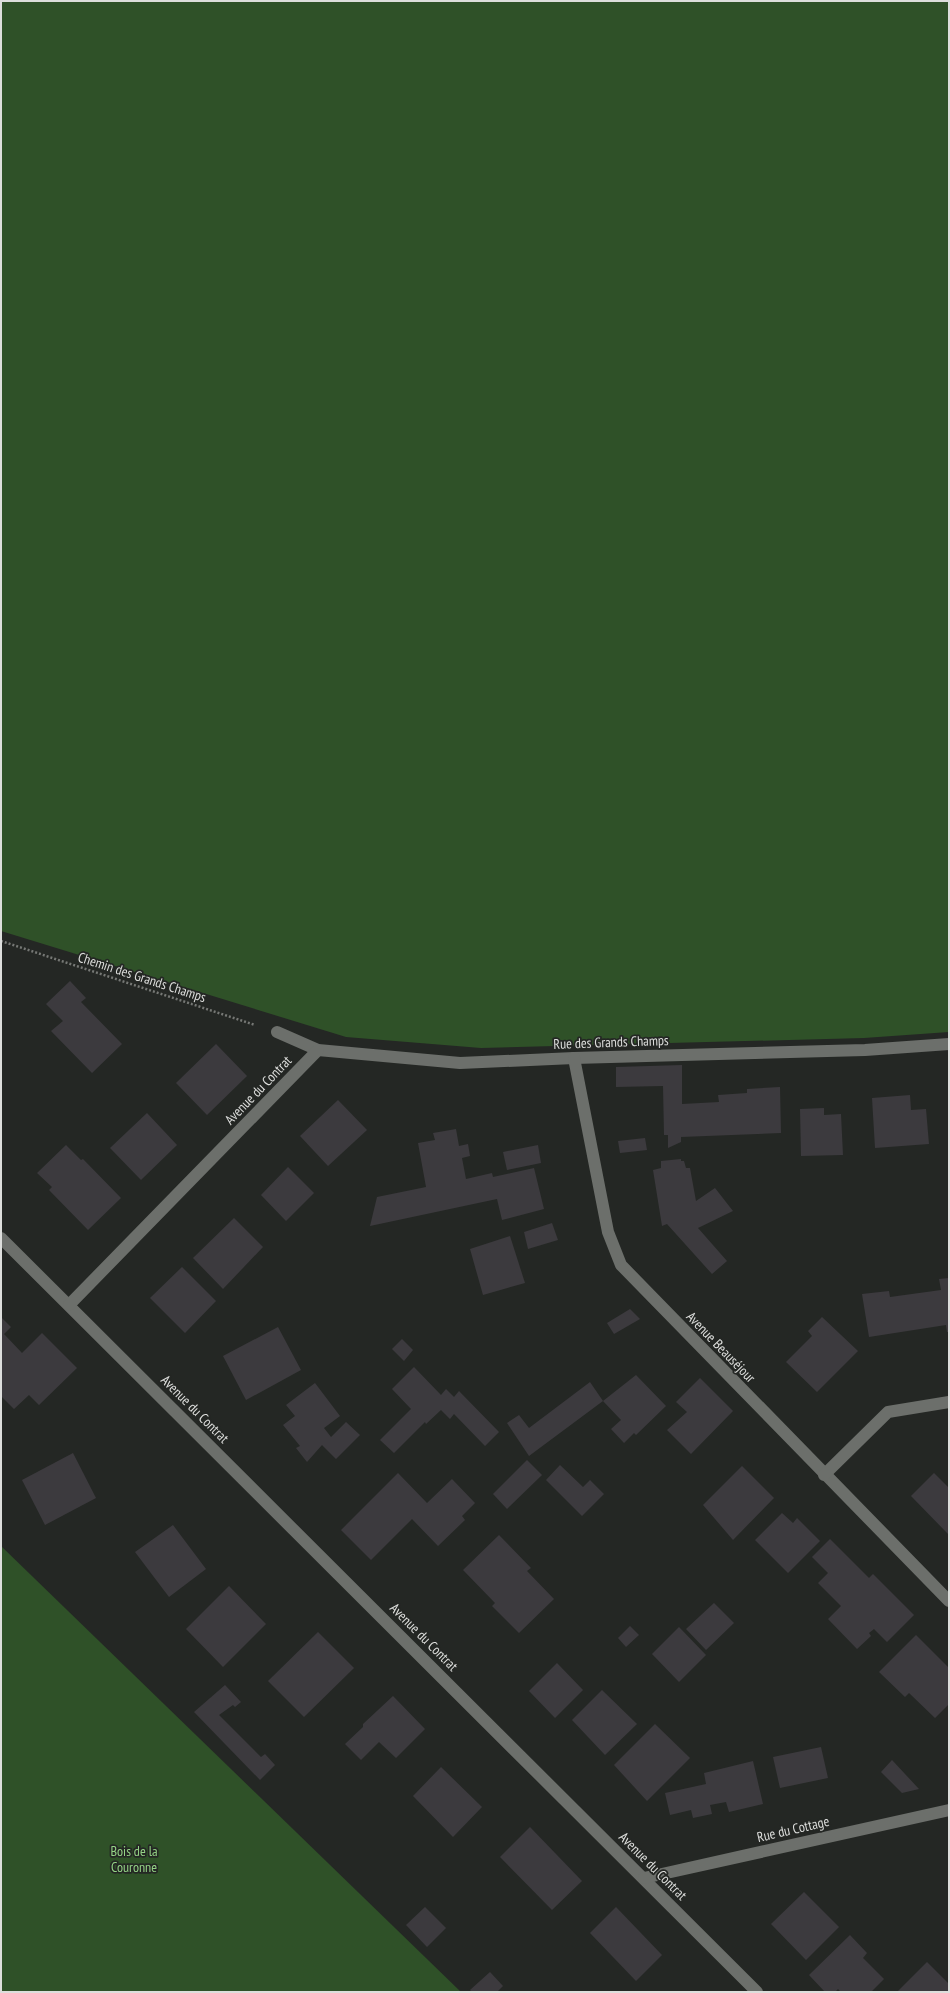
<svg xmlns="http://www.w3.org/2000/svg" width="950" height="1993" font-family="'PT Sans Narrow',sans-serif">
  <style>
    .green { fill: #2f5128 }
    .building { fill: #3c3a3e }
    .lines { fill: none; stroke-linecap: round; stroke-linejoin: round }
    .path { stroke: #767875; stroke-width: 2.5; stroke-dasharray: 2 2; stroke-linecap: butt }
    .minor { stroke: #6c6f6b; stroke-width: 12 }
    .labels { text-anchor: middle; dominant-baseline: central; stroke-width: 3.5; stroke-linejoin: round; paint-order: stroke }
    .street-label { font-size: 14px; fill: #dddedc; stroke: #242724 }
    .park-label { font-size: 14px; fill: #94d386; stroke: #242724 }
  </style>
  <rect width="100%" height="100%" fill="#242724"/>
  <g class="green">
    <path d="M 1,1 L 949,1 L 949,1032 L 864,1038 L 481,1048 L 346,1037 L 1,931 Z"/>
    <path d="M 1,1546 L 461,1992 L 1,1992 Z"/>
  </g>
  <g class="building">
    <path d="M 70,981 L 86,998 L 81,1002 L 122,1044 L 92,1073 L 51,1031 L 63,1021 L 46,1004 Z"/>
    <path d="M 216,1044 L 247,1076 L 207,1115 L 176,1083 Z"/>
    <path d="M 682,1065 L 682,1104 L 719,1102 L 718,1095 L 747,1093 L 747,1089 L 780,1087 L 781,1133 L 681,1137 L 681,1142 L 668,1148 L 668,1135 L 664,1135 L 663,1086 L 616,1087 L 616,1067 Z"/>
    <path d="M 910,1095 L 911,1110 L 926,1109 L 929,1144 L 875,1148 L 872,1098 Z"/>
    <path d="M 338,1100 L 367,1130 L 328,1166 L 300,1136 Z"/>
    <path d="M 824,1108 L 824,1115 L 841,1114 L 843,1155 L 801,1156 L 800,1109 Z"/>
    <path d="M 147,1113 L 177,1145 L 141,1180 L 110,1148 Z"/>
    <path d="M 456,1129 L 459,1146 L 468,1144 L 470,1156 L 462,1158 L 466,1179 L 492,1173 L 493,1177 L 534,1168 L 544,1209 L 502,1220 L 497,1199 L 370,1226 L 377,1197 L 426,1187 L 418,1143 L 435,1140 L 433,1133 Z"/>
    <path d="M 645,1138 L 647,1150 L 620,1153 L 618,1141 Z"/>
    <path d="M 66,1145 L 81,1160 L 83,1159 L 121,1198 L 88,1230 L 49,1190 L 52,1187 L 37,1173 Z"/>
    <path d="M 538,1145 L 541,1163 L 507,1170 L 503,1152 Z"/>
    <path d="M 681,1159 L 681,1161 L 684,1161 L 686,1168 L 690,1168 L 696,1201 L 715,1188 L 733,1211 L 698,1228 L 727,1261 L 712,1274 L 667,1224 L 662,1226 L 653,1170 L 661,1168 L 661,1161 Z"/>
    <path d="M 288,1167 L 314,1193 L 286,1221 L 261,1195 Z"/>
    <path d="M 234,1218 L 263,1247 L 223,1289 L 193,1258 Z"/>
    <path d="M 552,1223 L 558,1240 L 528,1249 L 524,1232 Z"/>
    <path d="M 510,1236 L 525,1283 L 483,1295 L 470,1249 Z"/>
    <path d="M 182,1267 L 216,1301 L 185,1333 L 150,1298 Z"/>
    <path d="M 949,1278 L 949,1332 L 947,1332 L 946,1325 L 869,1337 L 862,1294 L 889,1291 L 890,1297 L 941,1290 L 939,1279 Z"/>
    <path d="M 630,1309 L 640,1319 L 614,1334 L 607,1323 Z"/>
    <path d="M 1,1317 L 11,1327 L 4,1334 L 22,1353 L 42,1333 L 77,1368 L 39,1405 L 29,1395 L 14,1409 L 1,1396 Z"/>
    <path d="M 822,1317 L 858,1351 L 817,1392 L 786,1362 L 812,1336 L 808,1331 Z"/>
    <path d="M 278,1327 L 301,1370 L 246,1400 L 223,1356 Z"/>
    <path d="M 402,1339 L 413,1350 L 404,1361 L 392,1349 Z"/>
    <path d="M 414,1367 L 441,1395 L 446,1389 L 454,1397 L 459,1391 L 499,1432 L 485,1446 L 454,1414 L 450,1419 L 441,1410 L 426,1424 L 425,1422 L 394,1453 L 380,1440 L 411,1409 L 392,1389 Z"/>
    <path d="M 636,1375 L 666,1406 L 636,1435 L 634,1433 L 624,1443 L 611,1429 L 621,1420 L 603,1401 Z"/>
    <path d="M 700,1378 L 733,1411 L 691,1454 L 667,1430 L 687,1412 L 676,1402 Z"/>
    <path d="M 590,1382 L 603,1401 L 529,1456 L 507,1423 L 519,1415 L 529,1428 Z"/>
    <path d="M 315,1383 L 340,1416 L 324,1428 L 331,1437 L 346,1422 L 360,1435 L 336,1459 L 322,1445 L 307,1462 L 296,1448 L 300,1446 L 283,1425 L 295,1416 L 286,1405 Z"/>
    <path d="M 73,1453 L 96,1498 L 45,1525 L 22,1480 Z"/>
    <path d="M 527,1460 L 542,1475 L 507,1509 L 493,1494 Z"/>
    <path d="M 560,1465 L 583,1487 L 590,1480 L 604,1494 L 582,1516 L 546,1480 Z"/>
    <path d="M 742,1466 L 774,1498 L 733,1540 L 703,1505 Z"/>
    <path d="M 398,1473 L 427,1503 L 452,1479 L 475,1503 L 462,1516 L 465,1520 L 438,1546 L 412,1519 L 371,1560 L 341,1530 Z"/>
    <path d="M 934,1473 L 949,1488 L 949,1535 L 911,1496 Z"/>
    <path d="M 782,1513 L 793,1523 L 797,1518 L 820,1541 L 788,1573 L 755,1540 Z"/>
    <path d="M 173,1525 L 206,1569 L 169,1597 L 135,1552 Z"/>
    <path d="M 499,1535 L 531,1568 L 527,1571 L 554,1599 L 519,1633 L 492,1606 L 495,1603 L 463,1570 Z"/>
    <path d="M 830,1539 L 869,1578 L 873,1574 L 914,1615 L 887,1642 L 874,1629 L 869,1633 L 871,1636 L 857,1649 L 828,1619 L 841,1606 L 818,1583 L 828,1573 L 812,1557 Z"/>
    <path d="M 229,1586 L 266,1624 L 223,1667 L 186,1629 Z"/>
    <path d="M 714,1603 L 734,1623 L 706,1650 L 686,1629 Z"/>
    <path d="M 630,1626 L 639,1635 L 626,1647 L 618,1638 Z"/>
    <path d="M 679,1627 L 706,1655 L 679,1682 L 652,1654 Z"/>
    <path d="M 318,1632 L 354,1668 L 304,1717 L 268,1681 Z"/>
    <path d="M 916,1635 L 949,1668 L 949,1704 L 935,1718 L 909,1693 L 905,1697 L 879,1672 Z"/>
    <path d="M 557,1663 L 583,1690 L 555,1718 L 529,1691 Z"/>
    <path d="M 225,1685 L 241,1702 L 235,1707 L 233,1705 L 219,1715 L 261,1757 L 265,1754 L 275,1765 L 260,1780 L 194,1712 Z"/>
    <path d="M 602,1690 L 637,1724 L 605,1755 L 572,1720 Z"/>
    <path d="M 393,1696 L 425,1729 L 396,1758 L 379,1742 L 361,1760 L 345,1744 L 363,1727 L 363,1724 Z"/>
    <path d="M 655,1724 L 690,1758 L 647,1801 L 614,1765 Z"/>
    <path d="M 821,1747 L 828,1778 L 780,1788 L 773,1757 Z"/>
    <path d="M 892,1760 L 919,1789 L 902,1793 L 881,1772 Z"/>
    <path d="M 753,1761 L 763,1804 L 729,1812 L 726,1802 L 710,1805 L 712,1814 L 693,1818 L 691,1810 L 670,1815 L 665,1793 L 706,1784 L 704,1773 Z"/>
    <path d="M 441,1767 L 482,1807 L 453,1837 L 413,1796 Z"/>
    <path d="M 530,1827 L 582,1881 L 552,1910 L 500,1857 Z"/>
    <path d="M 804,1892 L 839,1927 L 806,1960 L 771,1924 Z"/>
    <path d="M 425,1907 L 446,1928 L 427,1947 L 406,1925 Z"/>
    <path d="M 616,1907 L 662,1955 L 636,1981 L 590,1933 Z"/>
    <path d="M 850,1935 L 867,1953 L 863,1958 L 884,1979 L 871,1992 L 841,1992 L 838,1989 L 835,1992 L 825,1992 L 809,1975 Z"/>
    <path d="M 927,1962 L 949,1984 L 949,1992 L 897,1992 Z"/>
    <path d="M 490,1972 L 503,1986 L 497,1992 L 472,1992 L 470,1990 Z"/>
  </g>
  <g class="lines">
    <path class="path" d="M 1,941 L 255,1025"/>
    <g class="minor">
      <path d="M 277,1032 L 318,1050 L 460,1063 L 574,1058 L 865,1050 L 949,1044"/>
      <path d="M 574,1058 L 608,1232 L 621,1265 L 949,1601"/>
      <path d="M 1,1238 L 757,1992"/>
      <path d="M 69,1305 L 318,1050"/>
      <path d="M 824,1475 L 888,1412 L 949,1402"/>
      <path d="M 644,1878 L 949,1810"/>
    </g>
  </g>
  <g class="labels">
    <g class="street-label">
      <text transform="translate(142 977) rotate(18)">Chemin des Grands Champs</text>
      <text transform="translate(611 1042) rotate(-2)">Rue des Grands Champs</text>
      <text transform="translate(258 1090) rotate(-46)">Avenue du Contrat</text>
      <text transform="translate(721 1347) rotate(46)">Avenue Beauséjour</text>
      <text transform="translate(195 1409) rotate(45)">Avenue du Contrat</text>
      <text transform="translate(424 1637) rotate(45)">Avenue du Contrat</text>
      <text transform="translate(793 1829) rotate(-13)">Rue du Cottage</text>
      <text transform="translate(653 1866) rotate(45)">Avenue du Contrat</text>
    </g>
    <g class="park-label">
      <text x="134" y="1851">Bois de la<tspan x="134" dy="16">Couronne</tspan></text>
    </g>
  </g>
  <rect width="950" height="1993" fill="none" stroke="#dddedc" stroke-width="4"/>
</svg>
